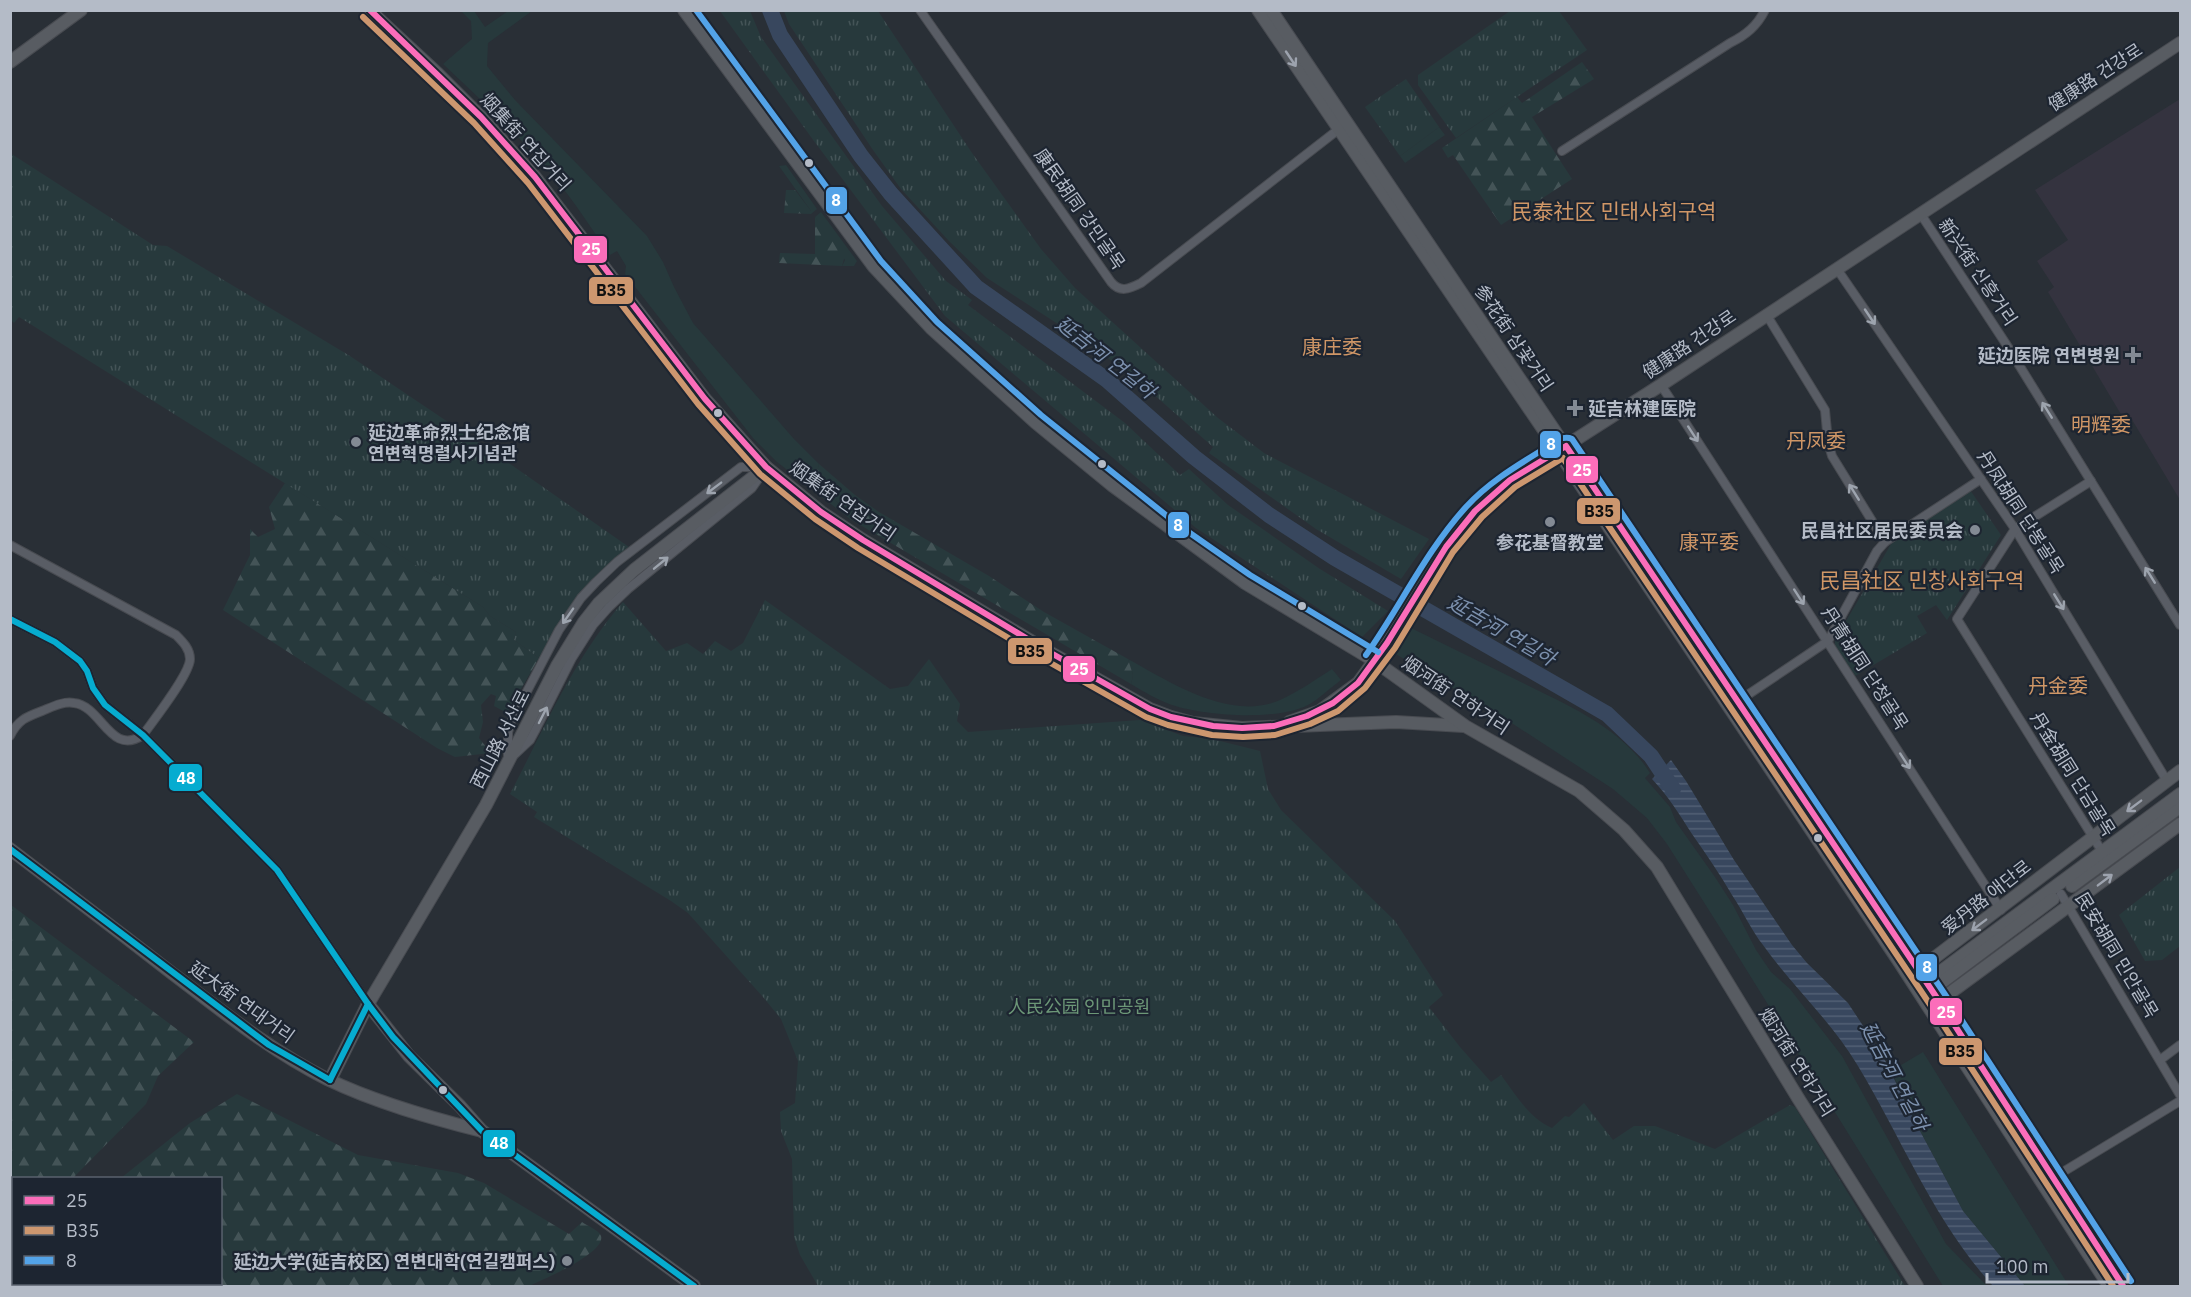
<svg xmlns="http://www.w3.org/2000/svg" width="2191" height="1297" font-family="'IBM Plex Sans','Noto Sans SC','Noto Sans KR',sans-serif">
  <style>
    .medical { fill: #34333f }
    .grass { fill: #27393c }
    .forest { fill: url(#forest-firs) }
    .park { fill: url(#park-tufts) }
    .water { fill: url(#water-rules) }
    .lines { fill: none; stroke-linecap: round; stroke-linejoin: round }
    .river { stroke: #38475e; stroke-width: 16 }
    .street-casing { stroke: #484b51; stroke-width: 10 }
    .secondary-casing { stroke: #484b51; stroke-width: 14 }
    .street { stroke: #595d65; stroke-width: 8 }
    .secondary { stroke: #585c62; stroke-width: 12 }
    .bus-1-casing { stroke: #1d2531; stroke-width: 10 }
    .bus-2-casing { stroke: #1d2531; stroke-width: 10 }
    .bus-3-casing { stroke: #1d2531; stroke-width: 10 }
    .bus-4-casing { stroke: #1d2531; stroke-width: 10 }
    .bus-1 { stroke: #fb6dba; stroke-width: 6 }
    .bus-2 { stroke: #cd976f; stroke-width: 6 }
    .bus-3 { stroke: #53a3e8; stroke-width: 6 }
    .bus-4 { stroke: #06acd0; stroke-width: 6 }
    .oneway { stroke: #9da3ae }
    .oneway2 { stroke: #9da4ae }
    .bus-dot { fill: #b4bbc7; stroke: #1d2531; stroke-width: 2 }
    .poi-dot { fill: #838a94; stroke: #1d2531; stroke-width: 2 }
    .labels { text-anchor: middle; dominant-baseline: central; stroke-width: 4.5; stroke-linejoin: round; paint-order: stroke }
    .street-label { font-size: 18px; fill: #b4bbc7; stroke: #1d2531 }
    .poi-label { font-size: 18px; font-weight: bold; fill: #b4bbc7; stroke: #1d2531; text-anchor: end }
    .park-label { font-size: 18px; fill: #6c9777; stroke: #1d2531 }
    .neighbourhood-label { font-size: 20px; fill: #cf9666; stroke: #1d2531 }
    .water-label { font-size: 20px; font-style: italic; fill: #7c90ad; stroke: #1d2531 }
    .quarter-label { font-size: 21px; fill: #cf9666; stroke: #1d2531 }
    .line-badge { stroke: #1d2531; stroke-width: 2 }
    .badge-label { font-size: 16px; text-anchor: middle; font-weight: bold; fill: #fff }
    .pale-badge-label { font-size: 16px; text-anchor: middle; font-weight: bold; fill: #111 }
  </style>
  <defs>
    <pattern id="forest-firs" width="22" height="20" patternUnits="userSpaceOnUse" patternTransform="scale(1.5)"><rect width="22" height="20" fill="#27393c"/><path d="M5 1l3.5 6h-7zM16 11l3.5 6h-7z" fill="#445457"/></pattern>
    <pattern id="park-tufts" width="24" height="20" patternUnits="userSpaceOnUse" patternTransform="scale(1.5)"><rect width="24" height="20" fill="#27393c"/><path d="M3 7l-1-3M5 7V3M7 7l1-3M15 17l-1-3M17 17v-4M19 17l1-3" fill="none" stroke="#445457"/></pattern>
    <pattern id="water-rules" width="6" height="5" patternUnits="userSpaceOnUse" patternTransform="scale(1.5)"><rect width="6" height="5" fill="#38475e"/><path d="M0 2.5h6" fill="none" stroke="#526074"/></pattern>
  </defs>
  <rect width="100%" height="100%" fill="#292f36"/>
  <path class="medical" d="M 2180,99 L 2180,500 L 2131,418 L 2125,421 L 2048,292 L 2054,287 L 2037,261 L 2068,240 L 2035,190 Z"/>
  <g class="grass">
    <path d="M 461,11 L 474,11 L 485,27 L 508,11 L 532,11 L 488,43 L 487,66 L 515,100 L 647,236 L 663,262 L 674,287 L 693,323 L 794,439 L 819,464 L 815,480 L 837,502 L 850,519 L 777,462 L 753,438 L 625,274 L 626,266 L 617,251 L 610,255 C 591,228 574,201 553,176 C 520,136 481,100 443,64 L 472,39 L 471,21 Z"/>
    <path d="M 1439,127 L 1445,135 L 1405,163 L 1400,156 Z"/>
    <path d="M 786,165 L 817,209 L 811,214 L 811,211 L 779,166 Z"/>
    <path d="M 821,212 L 857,261 L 854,266 L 842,266 L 845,260 L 815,217 Z"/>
    <path d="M 1411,628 C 1446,645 1480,662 1515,679 C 1562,703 1621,726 1650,773 L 1645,778 L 1670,807 L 1676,822 L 1715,877 L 1733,905 L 1756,950 L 1771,972 L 1790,989 L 1842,1056 L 1946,1244 L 1987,1286 L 1943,1286 L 1731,945 L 1667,844 L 1647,818 L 1613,789 L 1510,722 L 1394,653 Z"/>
    <path d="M 1128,659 C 1170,682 1230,722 1280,700 C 1298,692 1315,680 1332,669 L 1341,680 C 1330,688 1319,699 1308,705 C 1277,721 1205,716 1172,705 C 1158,700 1144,692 1131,684 L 1133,675 Z"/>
    <path d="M 1923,1052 L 2069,1286 L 2025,1286 L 1963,1211 L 1913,1118 L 1891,1071 Z"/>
  </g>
  <g class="forest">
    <path d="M 1582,62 L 1594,79 L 1532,117 L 1572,179 L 1501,225 L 1453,155 L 1448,158 L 1442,148 L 1517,97 L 1522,103 Z"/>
    <path d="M 786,190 L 795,190 L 811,211 L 811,214 L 784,213 Z"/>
    <path d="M 815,217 L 845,255 L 842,266 L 779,263 L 780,253 L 815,254 Z"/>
    <path d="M 819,464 L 855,495 L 879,512 L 989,576 L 1044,612 L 1128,659 L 1133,675 L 1131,684 L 850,519 L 837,502 L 815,480 Z"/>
    <path d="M 285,483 L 483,607 L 490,616 L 516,632 L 514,640 L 539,658 L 507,713 L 494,706 L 496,696 L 491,694 L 481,705 L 483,722 L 479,738 L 491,753 L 455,757 L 437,748 L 223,610 L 250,555 L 250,529 L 258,537 L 275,529 L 269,507 Z"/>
    <path d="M 11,905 L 194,1042 L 158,1076 L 146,1104 L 73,1178 L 14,1178 L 14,1239 L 11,1242 Z"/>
    <path d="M 237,1094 L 358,1155 L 458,1173 L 484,1183 L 569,1234 L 582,1222 C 587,1226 599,1230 601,1236 C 606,1253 542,1280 529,1286 L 11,1286 L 11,1281 L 13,1277 L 14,1284 L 220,1284 L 220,1178 L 121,1178 L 190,1123 Z"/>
  </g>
  <g class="park">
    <path d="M 720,11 L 750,11 L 761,37 L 882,206 L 946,281 L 972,300 L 968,305 L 1125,423 L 1180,475 L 1189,469 L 1228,505 L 1320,569 L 1388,611 L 1362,637 L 1196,528 L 945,316 L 811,137 Z"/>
    <path d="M 784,11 L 878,11 L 972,153 L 1041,249 L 1075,288 L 1218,418 L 1264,453 L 1429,539 L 1401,579 L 1316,529 L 1209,453 L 1213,447 L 1151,392 L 1098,350 L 987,278 L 949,241 L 901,189 L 873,150 L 789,24 Z"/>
    <path d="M 1510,11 L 1559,11 L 1587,50 L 1456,138 L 1418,85 L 1418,75 Z"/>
    <path d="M 1406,79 L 1439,127 L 1400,156 L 1365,107 Z"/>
    <path d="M 10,153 L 153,245 L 167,246 L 350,356 L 500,457 L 629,547 L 592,580 L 579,596 L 539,658 L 514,640 L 516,632 L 490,616 L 483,607 L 19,317 L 14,323 L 11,320 Z"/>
    <path d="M 1970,490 L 2001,535 L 1947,620 L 1936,605 L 1917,616 L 1927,633 L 1855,676 L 1835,646 L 1835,640 L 1894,539 Z"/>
    <path d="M 765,600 L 890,689 L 908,686 L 929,659 L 960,704 L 957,721 L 968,732 L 1140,720 L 1183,736 L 1212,739 L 1260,751 L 1268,789 L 1281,810 L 1395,921 L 1443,995 L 1429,1007 L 1460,1047 L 1491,1082 L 1501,1075 C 1516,1095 1528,1117 1552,1128 L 1565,1116 L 1569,1117 L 1584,1103 L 1613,1140 L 1634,1126 L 1655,1126 L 1715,1149 L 1790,1105 L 1795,1107 L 1905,1286 L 818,1286 L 800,1255 L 794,1237 L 792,1159 L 781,1131 L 780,1112 L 795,1103 L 798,1061 L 781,1019 L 763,997 L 688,913 L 671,901 L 534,817 L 537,812 L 510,794 C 544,729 574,658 623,602 L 666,651 L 687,643 L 703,654 L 715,641 L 731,651 L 743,643 Z"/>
    <path d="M 2180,867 L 2180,946 L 2162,960 L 2145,961 L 2119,915 Z"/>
  </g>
  <path class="water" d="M 1671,760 L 1686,781 L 1734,860 L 1792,945 L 1807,963 L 1848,1003 L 1883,1056 L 1913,1118 L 1963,1211 L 2025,1286 L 1993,1286 C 1934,1221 1903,1141 1858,1066 C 1832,1022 1793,987 1763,945 C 1751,930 1743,911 1732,895 C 1720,874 1706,854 1692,834 C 1680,815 1668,796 1652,779 Z"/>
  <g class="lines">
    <path class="river" d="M 770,10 L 780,35 L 861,156 L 891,194 L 976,287 L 1107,380 L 1194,457 L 1269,515 L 1335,558 L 1607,714 L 1651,756 L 1673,789"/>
    <g class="street-casing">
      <g id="street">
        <path d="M 920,10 L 1111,282 C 1120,293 1129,289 1141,283 L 1339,129"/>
        <path d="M 1562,151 L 1730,43 C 1746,35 1757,26 1765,10"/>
        <path d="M 1920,213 L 2006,344 L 2180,625"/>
        <path d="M 1837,269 L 2015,529 L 2167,781"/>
        <path d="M 1766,314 L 1825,410 L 1828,442 L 1832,456 L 1885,542"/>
        <path d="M 1661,385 L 2001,910"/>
        <path d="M 2091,481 L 2015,529 L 1957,619 L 2103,853"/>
        <path d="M 10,545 L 176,635 C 183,642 190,649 190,659 C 190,674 153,721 143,735 C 110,757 102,706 74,703 C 63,701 52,707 42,711 C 26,717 18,720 10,736"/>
        <path d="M 10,619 L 55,642 L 80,661 L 87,671 L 93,688 L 105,705 L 143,735 L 277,870 L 368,1004"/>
        <path d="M 1737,702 L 1828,641 L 1877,551 L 1885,542 L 1981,479"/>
        <path d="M 515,754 L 530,740 L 536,729 L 572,658 L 593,625 L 609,607 L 628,589 L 752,488 L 761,475"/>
        <path d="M 508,758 L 508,732 L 511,722 L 559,630 L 581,598 L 596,582 L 617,562 L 741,467 L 765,467"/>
        <path d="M 2061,894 L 2180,1095"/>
        <path d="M 2160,1060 L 2180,1045"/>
        <path d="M 2053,1178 L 2180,1101"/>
      </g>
    </g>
    <g class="secondary-casing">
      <g id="secondary">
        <path d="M 369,10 L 438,74 L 481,117 L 535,177 L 705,399 L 766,467 L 821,512 L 863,540 L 1051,653 L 1150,709 L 1171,717 L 1193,723 L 1242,728 L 1396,722 L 1463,726"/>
        <path d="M 684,10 L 874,267 L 931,328 L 1035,422 L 1113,486 L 1245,583 L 1373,660 L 1465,726 L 1579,791 L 1624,830 L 1657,867 L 1798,1098 L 1917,1286"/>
        <path d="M 1258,10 L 1558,451 L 1900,963 L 2109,1286"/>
        <path d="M 1271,10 L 1939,1001 L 2123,1286"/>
        <path d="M 10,62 L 81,10"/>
        <path d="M 1289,722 L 1320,711 L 1358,683 L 1387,643 L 1460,528 L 1475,511 L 1500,488 L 1661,385 L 2180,43"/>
        <path d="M 10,849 C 65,891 119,932 173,974 C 222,1011 271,1051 327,1079 C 374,1102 431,1118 482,1131"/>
        <path d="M 2072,886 L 2180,807"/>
        <path d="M 1917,971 L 2180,771"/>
        <path d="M 1921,986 L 2180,794"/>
        <path d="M 1925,995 L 2053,899"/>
        <path d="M 1931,999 L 1939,1001 L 2180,824"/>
        <path d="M 368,1004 L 409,1056 L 460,1106 L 482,1131 L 694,1286"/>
        <path d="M 330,1080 L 368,1004 L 486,805 L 557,666 L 584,622 L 599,603 L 634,570 L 766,467"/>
      </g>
    </g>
    <use href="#street" class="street"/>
    <use href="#secondary" class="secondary"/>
    <g class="bus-1-casing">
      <path id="bus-1" d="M 370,10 L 481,117 L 535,177 L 705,399 L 766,467 L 821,512 L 863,540 L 1051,653 L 1150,709 L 1171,717 L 1213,726 L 1242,728 L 1274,726 L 1307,716 L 1333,703 L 1358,683 L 1387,643 L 1446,547 L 1475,511 L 1510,480 L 1566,446 L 1939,1001 L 2123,1286"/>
    </g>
    <g class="bus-2-casing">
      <path id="bus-2" d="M 363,17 L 474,123 L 528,183 L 698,404 L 760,474 L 815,519 L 858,548 L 1047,661 L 1146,717 L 1168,725 L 1212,735 L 1243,737 L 1275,735 L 1310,724 L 1338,711 L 1365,688 L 1395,648 L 1453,552 L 1482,517 L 1515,487 L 1563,458 L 1931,1006 L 2113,1286"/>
    </g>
    <g class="bus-3-casing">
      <g id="bus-3">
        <path d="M 696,10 L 881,261 L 937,322 L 1041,415 L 1177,524 L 1250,575 L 1378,652"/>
        <path d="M 1366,655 C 1400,607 1426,551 1466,507 C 1487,484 1513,468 1539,452 C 1549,446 1561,434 1572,439 L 1946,996 L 2131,1281"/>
      </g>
    </g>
    <g class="bus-4-casing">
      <g id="bus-4">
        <path d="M 10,619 L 55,642 L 80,661 L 87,671 L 93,688 L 105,705 L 143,735 L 277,870 L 368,1004 L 393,1037 L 482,1131 L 694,1286"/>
        <path d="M 10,849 L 269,1045 L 330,1080"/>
        <path d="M 330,1080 L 368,1004"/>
      </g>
    </g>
    <use href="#bus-1" class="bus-1"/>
    <use href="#bus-2" class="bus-2"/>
    <use href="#bus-3" class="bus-3"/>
    <use href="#bus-4" class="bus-4"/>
  </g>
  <defs><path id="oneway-shaft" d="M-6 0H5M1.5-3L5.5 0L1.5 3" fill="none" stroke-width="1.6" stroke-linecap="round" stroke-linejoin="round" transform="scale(1.5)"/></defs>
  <g class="oneway">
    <use href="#oneway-shaft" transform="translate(1291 59) rotate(56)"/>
    <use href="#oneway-shaft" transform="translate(2134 806) rotate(143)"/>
    <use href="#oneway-shaft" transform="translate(2105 880) rotate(-37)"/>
    <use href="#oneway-shaft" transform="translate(1979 925) rotate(143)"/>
  </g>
  <g class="oneway2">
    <use href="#oneway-shaft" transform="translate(1870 317) rotate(56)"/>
    <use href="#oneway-shaft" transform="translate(2047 410) rotate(-122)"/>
    <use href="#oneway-shaft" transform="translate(1693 434) rotate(57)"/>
    <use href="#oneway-shaft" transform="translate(714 488) rotate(143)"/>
    <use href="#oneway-shaft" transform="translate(1854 492) rotate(-122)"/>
    <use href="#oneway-shaft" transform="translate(661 563) rotate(-39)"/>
    <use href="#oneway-shaft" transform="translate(2150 575) rotate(-122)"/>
    <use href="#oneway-shaft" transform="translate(1799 597) rotate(57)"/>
    <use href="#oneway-shaft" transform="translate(2059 602) rotate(58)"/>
    <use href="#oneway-shaft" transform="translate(568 616) rotate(125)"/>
    <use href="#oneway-shaft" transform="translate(543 715) rotate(-63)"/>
    <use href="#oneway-shaft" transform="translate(1905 761) rotate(57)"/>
  </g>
  <g class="bus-dot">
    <circle cx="809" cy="163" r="5"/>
    <circle cx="718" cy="413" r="5"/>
    <circle cx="1102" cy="464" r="5"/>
    <circle cx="1302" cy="606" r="5"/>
    <circle cx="1818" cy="838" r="5"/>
    <circle cx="443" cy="1090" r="5"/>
  </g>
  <g class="poi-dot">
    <path d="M2130 346h6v6h6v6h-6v6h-6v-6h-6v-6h6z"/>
    <path d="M1572 399h6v6h6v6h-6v6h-6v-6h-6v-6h6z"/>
    <circle cx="356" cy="442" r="6"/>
    <circle cx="1550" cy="522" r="6"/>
    <circle cx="1975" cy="530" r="6"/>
    <circle cx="567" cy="1261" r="6"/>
  </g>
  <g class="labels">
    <g class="street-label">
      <text transform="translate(2095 77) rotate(-33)">健康路 건강로</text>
      <text transform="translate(526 142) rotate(48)">烟集街 연집거리</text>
      <text transform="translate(1080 209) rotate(55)">康民胡同 강민골목</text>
      <text transform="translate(1978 272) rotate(56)">新兴街 신흥거리</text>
      <text transform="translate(1514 338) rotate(56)">参花街 삼꽃거리</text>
      <text transform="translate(1689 344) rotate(-34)">健康路 건강로</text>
      <text transform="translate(843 501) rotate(35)">烟集街 연집거리</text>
      <text transform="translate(2021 512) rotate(57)">丹凤胡同 단봉골목</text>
      <text transform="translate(1865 668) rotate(57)">丹青胡同 단청골목</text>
      <text transform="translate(1456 695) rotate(34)">烟河街 연하거리</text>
      <text transform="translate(500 739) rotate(-63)">西山路 서산로</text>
      <text transform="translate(2073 774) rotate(58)">丹金胡同 단금골목</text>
      <text transform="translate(1986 897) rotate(-38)">爱丹路 애단로</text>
      <text transform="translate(2117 955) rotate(59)">民安胡同 민안골목</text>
      <text transform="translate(242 1002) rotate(36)">延大街 연대거리</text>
      <text transform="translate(1797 1062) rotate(58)">烟河街 연하거리</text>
    </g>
    <g class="poi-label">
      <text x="2120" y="355">延边医院 연변병원</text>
      <text x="1588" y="408" text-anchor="start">延吉林建医院</text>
      <text x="368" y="432" text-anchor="start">延边革命烈士纪念馆<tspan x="368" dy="21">연변혁명렬사기념관</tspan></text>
      <text x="1963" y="530">民昌社区居民委员会</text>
      <text x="1550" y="542" text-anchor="middle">参花基督教堂</text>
      <text x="555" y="1261">延边大学(延吉校区) 연변대학(연길캠퍼스)</text>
    </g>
    <g class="park-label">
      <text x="1079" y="1006">人民公园 인민공원</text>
    </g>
    <g class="neighbourhood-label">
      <text x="1332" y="346">康庄委</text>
      <text x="2101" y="424">明辉委</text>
      <text x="1816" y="440">丹凤委</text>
      <text x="1709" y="541">康平委</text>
      <text x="2058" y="685">丹金委</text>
    </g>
    <g class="water-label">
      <text transform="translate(1106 357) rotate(38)">延吉河 연길하</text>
      <text transform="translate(1502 630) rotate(30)">延吉河 연길하</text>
      <text transform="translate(1895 1076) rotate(62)">延吉河 연길하</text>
    </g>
    <g class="quarter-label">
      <text x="1614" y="211">民泰社区 민태사회구역</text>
      <text x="1922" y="580">民昌社区 민창사회구역</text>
    </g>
  </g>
  <g class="line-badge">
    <rect x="825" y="186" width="23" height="29" rx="6" fill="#53a3e8"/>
    <rect x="573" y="235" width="35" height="29" rx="6" fill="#fb6dba"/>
    <rect x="588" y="276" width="46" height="29" rx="6" fill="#cd976f"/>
    <rect x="1539" y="430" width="23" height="29" rx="6" fill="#53a3e8"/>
    <rect x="1565" y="455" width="34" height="29" rx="6" fill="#fb6dba"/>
    <rect x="1576" y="497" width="45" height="28" rx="6" fill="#cd976f"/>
    <rect x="1167" y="511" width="23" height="28" rx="6" fill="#53a3e8"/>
    <rect x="1007" y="637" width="46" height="28" rx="6" fill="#cd976f"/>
    <rect x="1062" y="655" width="34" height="28" rx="6" fill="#fb6dba"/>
    <rect x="168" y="763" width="35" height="29" rx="6" fill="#06acd0"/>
    <rect x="1915" y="953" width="23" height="29" rx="6" fill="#53a3e8"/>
    <rect x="1929" y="997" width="34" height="29" rx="6" fill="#fb6dba"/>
    <rect x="1938" y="1037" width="45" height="29" rx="6" fill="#cd976f"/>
    <rect x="482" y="1129" width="34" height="29" rx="6" fill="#06acd0"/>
  </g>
  <g class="badge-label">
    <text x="836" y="206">8</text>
    <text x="591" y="255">25</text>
    <text x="1551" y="450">8</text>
    <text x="1582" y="476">25</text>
    <text x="1178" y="531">8</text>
    <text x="1079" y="675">25</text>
    <text x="186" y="784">48</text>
    <text x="1927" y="973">8</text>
    <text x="1946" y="1018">25</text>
    <text x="499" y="1149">48</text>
  </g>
  <g class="pale-badge-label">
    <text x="611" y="296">B35</text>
    <text x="1599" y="517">B35</text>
    <text x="1030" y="657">B35</text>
    <text x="1960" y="1057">B35</text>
  </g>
  <rect width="2191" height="1297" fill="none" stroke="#b4bbc7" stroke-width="24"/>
  <rect x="12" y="1177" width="210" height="108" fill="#1d2531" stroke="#59616d" stroke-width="1.5"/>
  <rect x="24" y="1196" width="30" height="9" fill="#fb6dba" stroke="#59616d" stroke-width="1.5"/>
  <text x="66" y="1207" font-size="18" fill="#b4bbc7">25</text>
  <rect x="24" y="1226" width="30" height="9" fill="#cd976f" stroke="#59616d" stroke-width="1.5"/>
  <text x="66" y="1237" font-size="18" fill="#b4bbc7">B35</text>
  <rect x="24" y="1256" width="30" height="9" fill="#53a3e8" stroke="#59616d" stroke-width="1.5"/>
  <text x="66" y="1267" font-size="18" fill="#b4bbc7">8</text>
  <path d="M1987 1273v9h141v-9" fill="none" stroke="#b4bbc7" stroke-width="3"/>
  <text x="1996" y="1273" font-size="18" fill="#b4bbc7" stroke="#1d2531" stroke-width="4.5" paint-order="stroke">100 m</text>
</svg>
